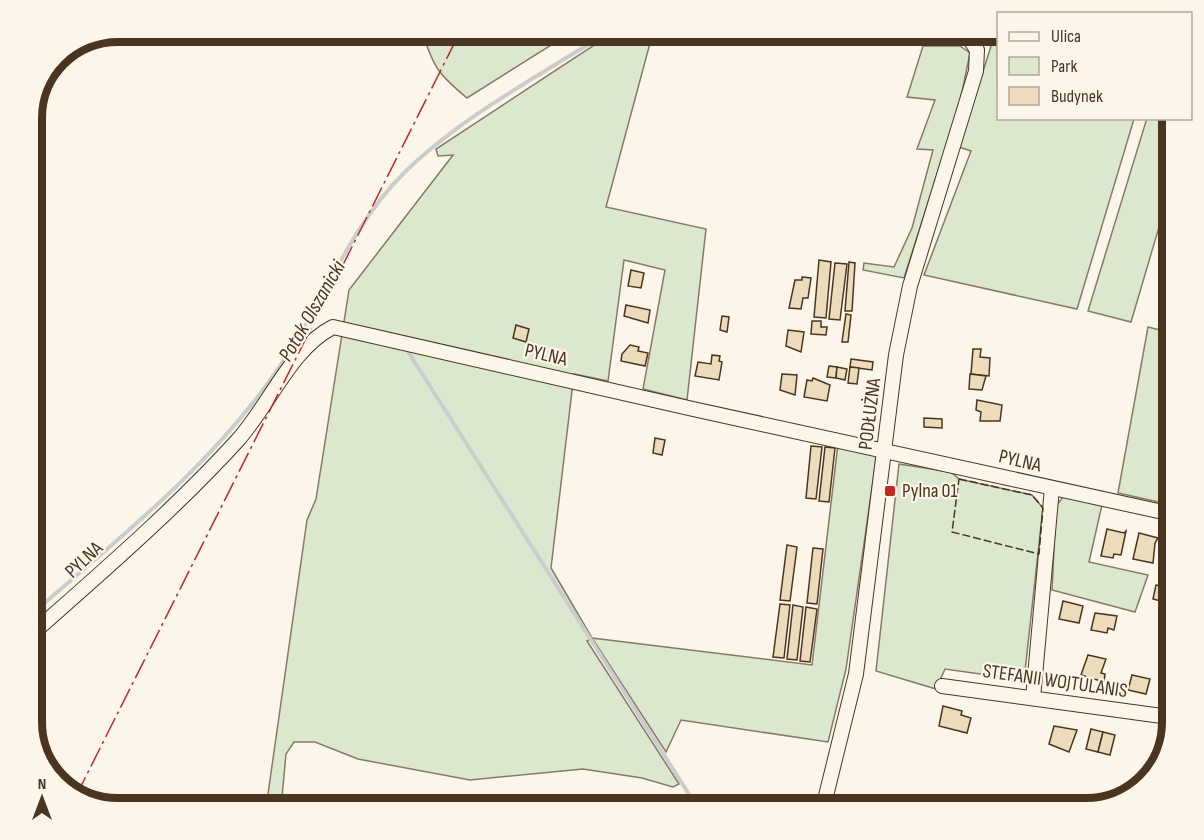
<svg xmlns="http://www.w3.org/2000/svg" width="1204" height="840" font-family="'Sofia Sans Condensed',sans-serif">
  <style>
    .green { fill: #dce7d0; stroke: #887966; stroke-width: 1.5 }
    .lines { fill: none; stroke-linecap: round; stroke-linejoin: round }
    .stream { stroke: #c9cecd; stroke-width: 4 }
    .building { fill: #ecdcbc; stroke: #4a3520; stroke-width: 1.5 }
    .minor-casing { stroke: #4a3520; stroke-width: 16 }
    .minor { stroke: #fbf6e9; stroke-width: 14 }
    .fence { stroke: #4a3520; stroke-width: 1.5; stroke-dasharray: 8 3; stroke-linecap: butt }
    .power { stroke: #c62828; stroke-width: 1.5; stroke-dasharray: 21 4.5 3 4.5; stroke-linecap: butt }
    .poi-dot { fill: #c62828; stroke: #fbf6e9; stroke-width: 2 }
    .labels { text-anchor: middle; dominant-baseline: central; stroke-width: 4.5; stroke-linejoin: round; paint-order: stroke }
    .street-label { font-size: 20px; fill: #4a3520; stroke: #fbf6e9 }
    .poi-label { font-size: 20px; fill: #4a3520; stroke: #fbf6e9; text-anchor: start }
    .water-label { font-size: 21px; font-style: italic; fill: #4a3520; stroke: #fbf6e9 }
    .rim { fill: none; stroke: #4a3520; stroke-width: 8 }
  </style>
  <rect width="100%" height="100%" fill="#fbf6e9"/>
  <g class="green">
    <path d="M 422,32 L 572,32 L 467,98 C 438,74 434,68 422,32 Z"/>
    <path d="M 614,32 L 653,32 L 606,207 L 706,229 L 687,400 L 643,389 L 665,270 L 624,260 L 608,381 L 574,374 L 551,568 L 592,638 L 812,665 L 838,444 L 877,453 L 846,669 L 828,742 L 681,720 L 666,752 L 592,638 L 587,641 L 679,784 L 673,787 L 642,778 L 583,769 L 470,780 L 358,759 L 315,742 L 294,742 L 286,754 L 281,808 L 266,808 L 307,520 L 316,499 L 349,290 L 453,155 L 438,156 L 436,149 Z"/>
    <path d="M 997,36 L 998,118 L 1134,119 L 1077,309 L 924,275 L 971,151 L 959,147 L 993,40 Z"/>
    <path d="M 923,46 L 960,46 L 970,53 L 960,102 L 904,278 L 863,270 L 864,263 L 894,267 L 912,228 L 933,150 L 917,149 L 935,100 L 907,97 Z"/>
    <path d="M 1147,118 L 1172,119 L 1172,183 L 1131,322 L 1088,311 Z"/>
    <path d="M 1148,327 L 1172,333 L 1172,505 L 1118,493 Z"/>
    <path d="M 899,464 L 951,472 L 959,479 L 1032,495 L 1043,508 L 1024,680 L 945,669 L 936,689 L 876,671 Z"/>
    <path d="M 1063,497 L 1102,505 L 1089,562 L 1148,575 L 1135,612 L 1052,590 L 1056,506 Z"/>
  </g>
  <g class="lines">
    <g class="stream">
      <path d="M 407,350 L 692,799 L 690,808"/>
      <path d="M 32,614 C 118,539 210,467 276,372 C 321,308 347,230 403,174 C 460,117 541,75 608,32"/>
    </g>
  </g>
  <g class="building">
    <path d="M 1166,228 L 1172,230 L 1172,252 L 1160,248 Z"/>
    <path d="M 819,260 L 831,262 L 826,318 L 814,317 Z"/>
    <path d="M 849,262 L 855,263 L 852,311 L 845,311 Z"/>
    <path d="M 835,263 L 847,264 L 840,320 L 829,319 Z"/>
    <path d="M 631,270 L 644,273 L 641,288 L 628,286 Z"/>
    <path d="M 802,277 L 811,278 L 808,298 L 803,298 L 801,309 L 789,308 L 795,280 L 802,280 Z"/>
    <path d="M 626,305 L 650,310 L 648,323 L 624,316 Z"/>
    <path d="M 846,314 L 851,315 L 848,342 L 842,342 Z"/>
    <path d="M 722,316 L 729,317 L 727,332 L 720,330 Z"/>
    <path d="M 812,321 L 821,321 L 821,327 L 827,327 L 826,335 L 811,334 Z"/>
    <path d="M 516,325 L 529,329 L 526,342 L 513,338 Z"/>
    <path d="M 788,330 L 804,332 L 801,352 L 786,346 Z"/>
    <path d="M 630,345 L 639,347 L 638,351 L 648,353 L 645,366 L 621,361 L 622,354 Z"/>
    <path d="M 973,349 L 981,349 L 980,357 L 990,358 L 989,376 L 971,374 Z"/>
    <path d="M 712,355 L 720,356 L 719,361 L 722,362 L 719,380 L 695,376 L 698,362 L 711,364 Z"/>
    <path d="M 851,359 L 873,362 L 872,370 L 850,367 Z"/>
    <path d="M 829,366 L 837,367 L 836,378 L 827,377 Z"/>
    <path d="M 837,367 L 847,369 L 845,380 L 836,378 Z"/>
    <path d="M 850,367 L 859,368 L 857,384 L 848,383 Z"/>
    <path d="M 782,374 L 797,375 L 795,395 L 780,390 Z"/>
    <path d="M 970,374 L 986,376 L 982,390 L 969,389 Z"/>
    <path d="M 813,378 L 830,385 L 827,401 L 804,397 L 807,380 L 812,381 Z"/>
    <path d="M 977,400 L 1002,405 L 1000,421 L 980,421 L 981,412 L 976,410 Z"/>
    <path d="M 924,418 L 942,419 L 942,428 L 924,427 Z"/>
    <path d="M 655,438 L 665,440 L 662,455 L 653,453 Z"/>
    <path d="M 811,446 L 822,447 L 816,499 L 806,498 Z"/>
    <path d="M 825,447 L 835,448 L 829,502 L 819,501 Z"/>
    <path d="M 1107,529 L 1124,533 L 1126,531 L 1121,555 L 1114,554 L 1113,558 L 1101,556 Z"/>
    <path d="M 1139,533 L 1158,538 L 1155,543 L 1153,563 L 1133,559 Z"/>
    <path d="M 787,545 L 797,547 L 790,601 L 780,600 Z"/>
    <path d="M 813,548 L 823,549 L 817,604 L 807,603 Z"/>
    <path d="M 1156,585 L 1172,588 L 1172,604 L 1153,599 Z"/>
    <path d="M 1063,601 L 1083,606 L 1079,623 L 1059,619 Z"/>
    <path d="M 780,604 L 790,605 L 784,658 L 773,657 Z"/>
    <path d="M 793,605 L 803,607 L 797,660 L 787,659 Z"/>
    <path d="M 806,607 L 817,609 L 810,662 L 800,661 Z"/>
    <path d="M 1095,613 L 1117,616 L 1114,630 L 1108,628 L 1107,633 L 1091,630 Z"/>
    <path d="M 1088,655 L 1106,659 L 1101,673 L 1105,674 L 1104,682 L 1081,675 Z"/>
    <path d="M 1132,675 L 1150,679 L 1146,694 L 1128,690 Z"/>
    <path d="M 943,706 L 962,711 L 961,715 L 971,718 L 967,733 L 939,726 Z"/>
    <path d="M 1054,726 L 1077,730 L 1069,752 L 1049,744 Z"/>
    <path d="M 1091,729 L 1103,732 L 1098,752 L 1086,749 Z"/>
    <path d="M 1103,732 L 1115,735 L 1110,755 L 1098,752 Z"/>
  </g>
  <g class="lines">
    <g class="minor-casing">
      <g id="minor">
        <path d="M 847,32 L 859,38 L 896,32"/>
        <path d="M 32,634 C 102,572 174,510 237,441 C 269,406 291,348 333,327 L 693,409 L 1172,514"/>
        <path d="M 942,686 L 1162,716"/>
        <path d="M 1033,698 L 1052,488"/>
        <path d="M 823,808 L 856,674 L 896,355 L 910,286 L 976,71 L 977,50 L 966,34"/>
      </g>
    </g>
    <use href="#minor" class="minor"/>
    <path class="fence" d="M 959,479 L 1032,495 L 1043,508 L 1039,554 L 952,532 Z"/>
    <g class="power">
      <path d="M 458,41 L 464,32"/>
      <path d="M 76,796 L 460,32"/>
    </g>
  </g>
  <rect class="poi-dot" x="884" y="485" width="12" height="12" rx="3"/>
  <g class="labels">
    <g class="street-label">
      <text transform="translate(546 355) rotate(13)">PYLNA</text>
      <text transform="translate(870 414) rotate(-83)">PODŁUŻNA</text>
      <text transform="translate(1020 461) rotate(13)">PYLNA</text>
      <text transform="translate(84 560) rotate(-43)">PYLNA</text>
      <text transform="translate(1055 681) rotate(8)">STEFANII WOJTULANIS</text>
    </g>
    <g class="poi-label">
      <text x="902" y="491">Pylna 01</text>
    </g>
    <g class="water-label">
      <text transform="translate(312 311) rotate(-60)">Potok Olszanicki</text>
    </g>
  </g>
  <path d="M0 0H1204V840H0ZM118 42H1086A76 76 0 0 1 1162 118V722A76 76 0 0 1 1086 798H118A76 76 0 0 1 42 722V118A76 76 0 0 1 118 42Z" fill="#fbf6e9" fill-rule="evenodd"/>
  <path class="rim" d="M118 42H1086A76 76 0 0 1 1162 118V722A76 76 0 0 1 1086 798H118A76 76 0 0 1 42 722V118A76 76 0 0 1 118 42Z"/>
  <rect x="997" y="12" width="195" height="108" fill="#fbf6e9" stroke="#b4a999" stroke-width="1.5"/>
  <rect x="1009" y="32" width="30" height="9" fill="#fbf6e9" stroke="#b4a999" stroke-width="1.5"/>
  <text x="1051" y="42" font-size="18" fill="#4a3520">Ulica</text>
  <rect x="1009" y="57" width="30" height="18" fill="#dce7d0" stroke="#b4a999" stroke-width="1.5"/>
  <text x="1051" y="72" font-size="18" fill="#4a3520">Park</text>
  <rect x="1009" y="87" width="30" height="18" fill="#ecdcbc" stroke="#b4a999" stroke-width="1.5"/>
  <text x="1051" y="102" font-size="18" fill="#4a3520">Budynek</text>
  <g transform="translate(42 798)" stroke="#fbf6e9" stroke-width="4.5" paint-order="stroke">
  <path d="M0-4.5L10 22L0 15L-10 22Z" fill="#4a3520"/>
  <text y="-9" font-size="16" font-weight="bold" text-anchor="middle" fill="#4a3520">N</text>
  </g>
</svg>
